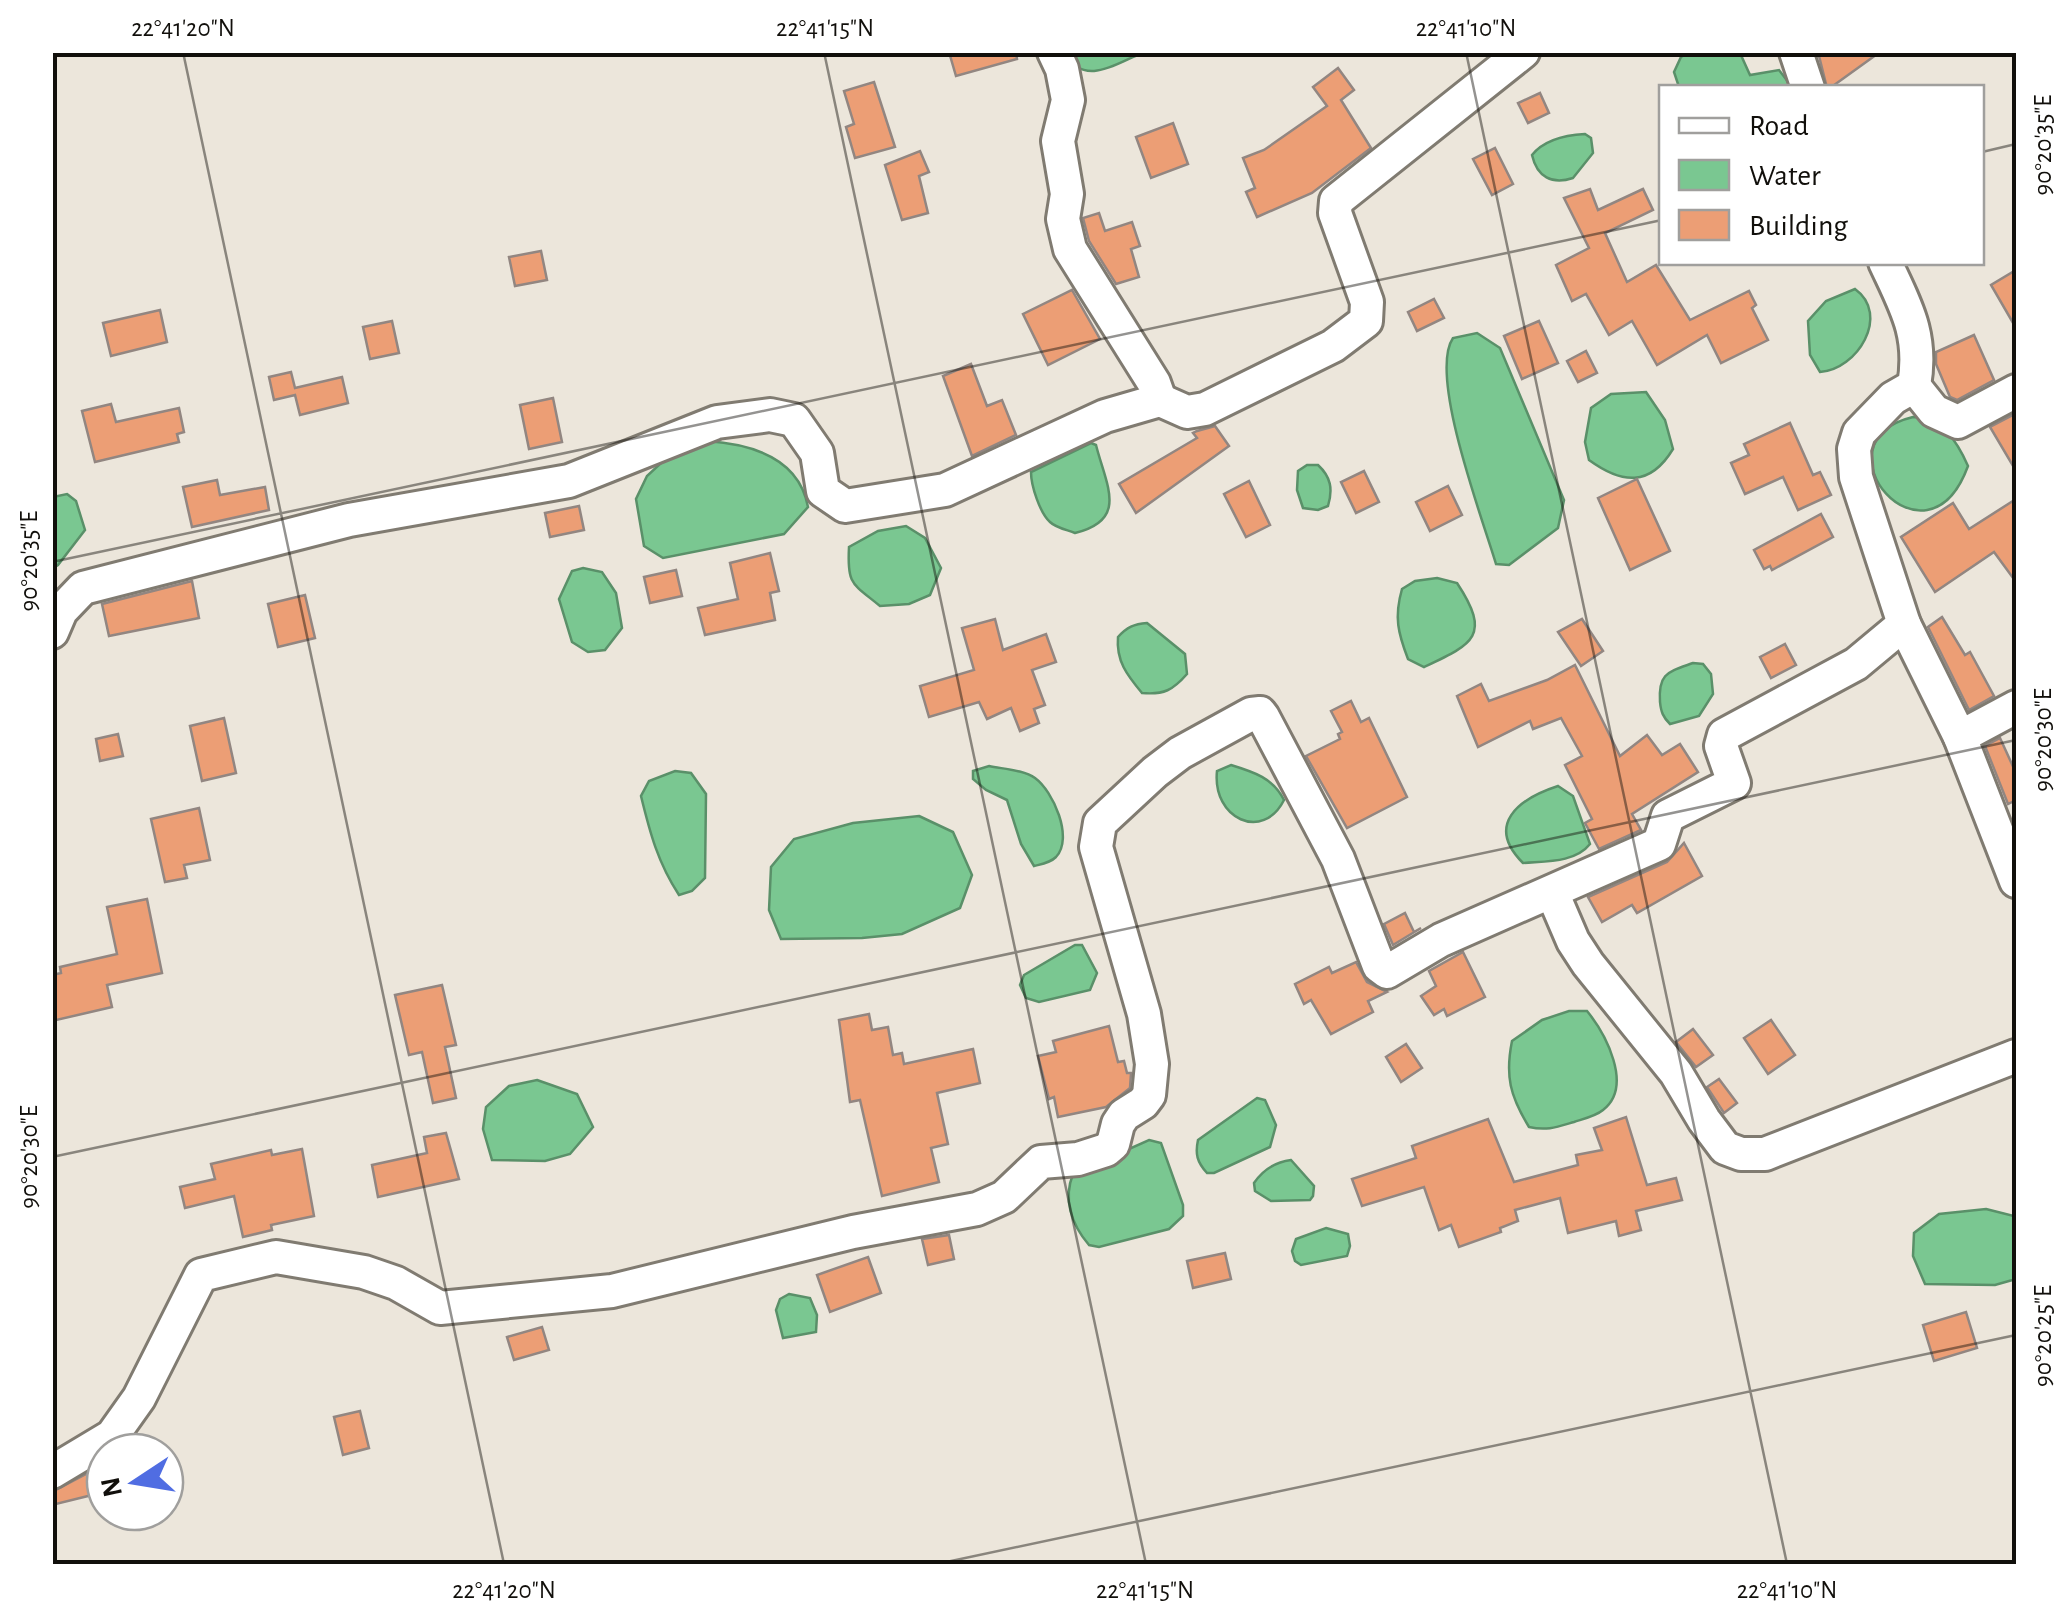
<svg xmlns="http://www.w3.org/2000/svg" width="2069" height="1617" font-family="'Alegreya Sans',sans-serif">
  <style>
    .water { fill: #7ac791; stroke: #5a9069; stroke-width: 2.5 }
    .building { fill: #ec9e75; stroke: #928681; stroke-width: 2.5 }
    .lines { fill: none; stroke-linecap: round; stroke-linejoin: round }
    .minor-casing { stroke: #807b71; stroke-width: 38 }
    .minor { stroke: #fff; stroke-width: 32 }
    .ticks { fill: none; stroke: #110f0b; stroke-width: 2.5; stroke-opacity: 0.45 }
    .neatline { fill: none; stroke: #110f0b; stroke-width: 4 }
    .ticks-label { font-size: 25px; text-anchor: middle; fill: #110f0b }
  </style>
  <rect width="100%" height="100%" fill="#ece6db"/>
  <g class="water">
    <path d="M 1065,53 L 1142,53 C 1117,63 1084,88 1065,53 Z"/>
    <path d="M 1688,53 L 1740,53 L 1750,75 L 1779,70 L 1792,87 L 1679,87 L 1674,72 L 1681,57 Z"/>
    <path d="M 1585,134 L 1591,138 L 1593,153 L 1573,178 C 1552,185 1537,177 1532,155 C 1544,140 1566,135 1585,134 Z"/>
    <path d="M 1855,289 C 1891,315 1857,370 1820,372 L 1810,355 L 1808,321 L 1826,301 Z"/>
    <path d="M 1477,333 L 1500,348 L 1564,500 L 1558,528 L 1509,565 L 1496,564 C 1483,520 1428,375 1453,338 Z"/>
    <path d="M 1646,392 L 1665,420 L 1673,449 C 1650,487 1622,484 1589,460 L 1585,442 L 1591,408 L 1611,394 Z"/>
    <path d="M 1913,417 C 1943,419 1957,441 1968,466 C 1926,580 1810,442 1913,417 Z"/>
    <path d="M 707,441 C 751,444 799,457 808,507 L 784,534 L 663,558 L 644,546 L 636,499 L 647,476 L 675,450 Z"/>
    <path d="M 1091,443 L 1096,445 C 1106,485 1129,520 1075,533 C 1068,530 1056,528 1050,522 C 1040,513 1031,486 1031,472 Z"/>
    <path d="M 1307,465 L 1318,465 C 1331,477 1333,489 1328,506 L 1318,510 L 1303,508 L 1297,490 L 1298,471 Z"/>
    <path d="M 67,494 L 76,501 L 85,530 L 58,565 L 53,568 L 53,497 Z"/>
    <path d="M 906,526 L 925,538 L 941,568 L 930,595 L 909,604 L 880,606 C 852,583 847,585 849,547 L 878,531 Z"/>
    <path d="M 583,568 L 602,572 L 616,593 L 622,628 L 605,650 L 588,652 L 572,642 L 559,599 L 572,571 Z"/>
    <path d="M 1437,578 L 1457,583 C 1492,636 1473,644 1424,667 L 1408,659 C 1398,633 1394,617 1402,589 L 1415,581 Z"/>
    <path d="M 1147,623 L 1185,654 L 1187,674 C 1173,690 1164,695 1142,693 C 1127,675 1116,661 1118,637 C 1127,627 1134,624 1147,623 Z"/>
    <path d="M 1693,663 L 1703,664 L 1711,674 L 1713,694 L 1699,716 L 1670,724 C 1663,717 1661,712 1660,702 C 1658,673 1668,672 1693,663 Z"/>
    <path d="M 1231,765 C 1254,772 1273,778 1284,800 C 1263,842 1212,819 1217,771 Z"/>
    <path d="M 989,766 C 1003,769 1024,770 1035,778 C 1053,791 1074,838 1056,857 C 1050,863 1042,864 1034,866 L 1021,844 L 1007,800 L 986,790 L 973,779 L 973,771 Z"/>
    <path d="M 675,771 L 691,773 L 706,794 L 705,878 L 692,891 L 679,895 C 658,863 650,833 641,796 L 649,781 Z"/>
    <path d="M 1558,786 L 1573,796 L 1590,844 C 1575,863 1545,861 1523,863 C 1485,825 1518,799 1558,786 Z"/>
    <path d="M 919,816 L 953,832 L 972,875 L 960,908 L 902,934 L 862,938 L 781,939 L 769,910 L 771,867 L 794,839 L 853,823 Z"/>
    <path d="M 1075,945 L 1082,945 L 1097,973 L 1090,990 L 1039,1002 L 1026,998 L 1020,985 L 1024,975 Z"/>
    <path d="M 1569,1011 L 1587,1011 C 1605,1033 1634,1086 1603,1110 C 1596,1116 1583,1119 1574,1122 C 1557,1127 1547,1131 1529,1127 C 1510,1096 1505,1076 1512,1041 L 1542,1020 Z"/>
    <path d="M 537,1080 L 577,1094 L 593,1127 L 570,1154 L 545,1161 L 492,1160 L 483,1129 L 486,1107 L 509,1086 Z"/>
    <path d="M 1257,1098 L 1265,1100 L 1276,1125 L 1270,1147 L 1214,1173 L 1207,1173 C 1197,1162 1195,1154 1198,1140 Z"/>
    <path d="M 1149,1140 L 1161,1143 L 1183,1205 L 1183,1216 L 1169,1229 L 1099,1247 L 1089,1245 C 1071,1224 1063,1199 1073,1174 Z"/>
    <path d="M 1291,1160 L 1314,1186 L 1313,1196 L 1310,1200 L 1271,1201 L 1255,1191 L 1254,1183 C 1263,1170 1275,1162 1291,1160 Z"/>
    <path d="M 1986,1209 L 2014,1216 L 2016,1220 L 2016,1279 L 1995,1285 L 1925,1284 L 1913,1256 L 1914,1233 L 1939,1214 Z"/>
    <path d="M 1326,1228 L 1348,1234 L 1350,1246 L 1347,1256 L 1301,1265 L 1295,1261 L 1292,1251 L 1296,1239 Z"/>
    <path d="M 789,1294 L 810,1298 L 817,1315 L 816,1332 L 783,1338 L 776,1310 L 780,1299 Z"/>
  </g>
  <g class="building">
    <path d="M 949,52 L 1016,52 L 1017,59 L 956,76 Z"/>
    <path d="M 1818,52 L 1880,52 L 1830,88 L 1827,88 Z"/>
    <path d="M 1338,68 L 1354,90 L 1341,100 L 1371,148 L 1312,193 L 1257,217 L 1246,192 L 1255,188 L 1243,158 L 1264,150 L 1327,106 L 1313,87 Z"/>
    <path d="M 874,82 L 895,147 L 855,158 L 846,127 L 854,124 L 844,91 Z"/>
    <path d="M 1540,93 L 1549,113 L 1528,123 L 1518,103 Z"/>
    <path d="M 1173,123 L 1188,164 L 1151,178 L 1136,137 Z"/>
    <path d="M 1495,148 L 1513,184 L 1492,195 L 1473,159 Z"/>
    <path d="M 920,151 L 929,172 L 919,176 L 928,213 L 902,220 L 885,165 Z"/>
    <path d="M 1590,189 L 1598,210 L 1643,189 L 1653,210 L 1605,233 L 1627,282 L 1656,265 L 1690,320 L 1749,291 L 1756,305 L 1752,308 L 1768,340 L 1721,363 L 1707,335 L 1657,365 L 1632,321 L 1609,335 L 1586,294 L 1572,301 L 1556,265 L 1589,248 L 1564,198 Z"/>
    <path d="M 1099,213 L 1105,231 L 1132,222 L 1140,246 L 1131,249 L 1139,277 L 1116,284 L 1089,241 L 1083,218 Z"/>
    <path d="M 541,251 L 547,280 L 515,286 L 509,257 Z"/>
    <path d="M 2016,270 L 2016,328 L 1991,285 Z"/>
    <path d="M 1072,290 L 1100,339 L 1048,365 L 1023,314 Z"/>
    <path d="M 1434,299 L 1444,318 L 1417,331 L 1408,312 Z"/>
    <path d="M 160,310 L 167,342 L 111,356 L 103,323 Z"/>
    <path d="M 392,321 L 399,353 L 370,359 L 363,327 Z"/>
    <path d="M 1539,321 L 1558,363 L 1522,379 L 1504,336 Z"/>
    <path d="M 1974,335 L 1994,380 L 1957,400 L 1950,397 L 1936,364 L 1936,352 Z"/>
    <path d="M 1586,351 L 1597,373 L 1578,382 L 1567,361 Z"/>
    <path d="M 971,364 L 987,406 L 1002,400 L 1016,435 L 972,456 L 943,376 Z"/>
    <path d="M 291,372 L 295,388 L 342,377 L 348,403 L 300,415 L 295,395 L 274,400 L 269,377 Z"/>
    <path d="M 553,398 L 562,442 L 529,449 L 520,405 Z"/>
    <path d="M 111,404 L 116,422 L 179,408 L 184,432 L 177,434 L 179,442 L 95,462 L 82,411 Z"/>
    <path d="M 2015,414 L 2016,417 L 2016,471 L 1990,427 Z"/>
    <path d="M 1790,423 L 1813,475 L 1820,472 L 1831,495 L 1798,510 L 1783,477 L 1745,494 L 1731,463 L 1749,455 L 1744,444 Z"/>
    <path d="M 1215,426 L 1229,446 L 1136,513 L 1119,484 L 1197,438 L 1193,433 L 1197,431 Z"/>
    <path d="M 1364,471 L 1379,502 L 1356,513 L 1341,482 Z"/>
    <path d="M 1637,479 L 1670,551 L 1630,570 L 1598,498 Z"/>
    <path d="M 217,480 L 220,495 L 265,487 L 269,510 L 192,527 L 183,487 Z"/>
    <path d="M 1249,481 L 1270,525 L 1246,537 L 1224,494 Z"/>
    <path d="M 1448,486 L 1462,515 L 1430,531 L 1416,502 Z"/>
    <path d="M 2016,499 L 2016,582 L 1994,552 L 1935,592 L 1901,537 L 1953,503 L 1969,529 Z"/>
    <path d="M 579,506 L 584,530 L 550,537 L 545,513 Z"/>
    <path d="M 1821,514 L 1833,537 L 1772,570 L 1770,566 L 1764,569 L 1754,550 Z"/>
    <path d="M 770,553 L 779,591 L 770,593 L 775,620 L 705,635 L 698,608 L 738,599 L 730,563 Z"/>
    <path d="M 676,570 L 682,596 L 650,603 L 644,577 Z"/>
    <path d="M 192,581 L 199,618 L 109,636 L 102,604 Z"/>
    <path d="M 305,595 L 315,638 L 278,647 L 268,604 Z"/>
    <path d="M 1942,617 L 1965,655 L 1970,652 L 1994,696 L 1969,710 L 1928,627 Z"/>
    <path d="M 995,619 L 1003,650 L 1046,634 L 1056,662 L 1032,670 L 1045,705 L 1034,709 L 1039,723 L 1020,731 L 1011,708 L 987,719 L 979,702 L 929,717 L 920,686 L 974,670 L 962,628 Z"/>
    <path d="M 1582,619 L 1603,651 L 1581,666 L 1558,632 Z"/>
    <path d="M 1785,644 L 1796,665 L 1771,678 L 1760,657 Z"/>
    <path d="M 1575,665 L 1620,756 L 1647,735 L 1662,755 L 1680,744 L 1698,772 L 1632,814 L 1641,830 L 1599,849 L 1585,823 L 1592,819 L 1565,765 L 1582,756 L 1561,718 L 1533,729 L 1530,721 L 1478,747 L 1457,696 L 1481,684 L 1489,701 L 1547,680 Z"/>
    <path d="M 1351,701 L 1361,722 L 1369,718 L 1407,797 L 1347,828 L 1306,756 L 1340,739 L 1338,734 L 1342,732 L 1331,711 Z"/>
    <path d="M 224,718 L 236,773 L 202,781 L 190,726 Z"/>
    <path d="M 118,734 L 123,756 L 100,761 L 96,739 Z"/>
    <path d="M 2000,738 L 2016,773 L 2016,800 L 2008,804 L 1985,746 Z"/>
    <path d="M 199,808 L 210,860 L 184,865 L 187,878 L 165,882 L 151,819 Z"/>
    <path d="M 1684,843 L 1702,876 L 1637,913 L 1632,905 L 1602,922 L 1588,897 L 1667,862 Z"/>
    <path d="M 147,899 L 162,973 L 107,985 L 112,1007 L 52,1021 L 52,975 L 61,973 L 60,967 L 117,954 L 107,907 Z"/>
    <path d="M 1405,913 L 1414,932 L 1421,928 L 1393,945 L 1384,924 Z"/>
    <path d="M 1463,952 L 1485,997 L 1447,1016 L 1444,1009 L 1434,1015 L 1421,996 L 1436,986 L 1429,971 Z"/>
    <path d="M 1356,962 L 1367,982 L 1387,992 L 1368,1001 L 1373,1012 L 1331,1034 L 1311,1000 L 1304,1004 L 1295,984 L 1329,967 L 1332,973 Z"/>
    <path d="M 442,985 L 456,1045 L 445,1047 L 456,1098 L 433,1103 L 422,1052 L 409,1055 L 395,995 Z"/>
    <path d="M 869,1014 L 872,1030 L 888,1027 L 893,1055 L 902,1053 L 904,1064 L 973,1049 L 980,1083 L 937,1093 L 948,1144 L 931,1148 L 939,1182 L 882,1196 L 860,1100 L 850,1102 L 839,1020 Z"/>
    <path d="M 1771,1020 L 1795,1055 L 1768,1074 L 1744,1038 Z"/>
    <path d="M 1109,1026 L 1118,1062 L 1124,1061 L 1127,1073 L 1131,1073 L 1130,1088 L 1106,1107 L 1058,1117 L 1054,1097 L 1049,1099 L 1038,1056 L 1056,1052 L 1053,1041 Z"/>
    <path d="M 1693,1029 L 1713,1055 L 1696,1067 L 1676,1042 Z"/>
    <path d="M 1406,1044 L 1422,1068 L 1401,1082 L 1386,1057 Z"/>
    <path d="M 1719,1079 L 1737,1103 L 1724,1113 L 1707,1087 Z"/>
    <path d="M 1626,1117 L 1647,1185 L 1676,1178 L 1682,1200 L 1636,1211 L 1641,1230 L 1619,1236 L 1616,1221 L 1568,1233 L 1560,1198 L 1515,1210 L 1518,1221 L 1500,1228 L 1501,1232 L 1459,1247 L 1451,1225 L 1439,1230 L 1424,1187 L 1362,1206 L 1352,1179 L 1416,1158 L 1412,1146 L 1488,1119 L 1514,1182 L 1578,1165 L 1576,1155 L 1602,1150 L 1594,1128 Z"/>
    <path d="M 446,1133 L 459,1179 L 378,1197 L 372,1165 L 427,1153 L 424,1137 Z"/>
    <path d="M 302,1149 L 314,1216 L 271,1225 L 272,1230 L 243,1237 L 234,1196 L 185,1208 L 180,1187 L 215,1179 L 211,1164 L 271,1150 L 272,1155 Z"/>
    <path d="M 949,1235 L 954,1259 L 928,1265 L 922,1239 Z"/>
    <path d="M 1225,1253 L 1231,1279 L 1193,1288 L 1187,1261 Z"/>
    <path d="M 868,1257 L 881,1293 L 830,1312 L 817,1275 Z"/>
    <path d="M 1966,1312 L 1977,1348 L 1934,1361 L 1923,1325 Z"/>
    <path d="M 542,1327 L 549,1350 L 514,1360 L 507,1337 Z"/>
    <path d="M 360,1411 L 369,1448 L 343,1455 L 334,1417 Z"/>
    <path d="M 90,1472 L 96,1494 L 52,1505 L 52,1492 Z"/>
  </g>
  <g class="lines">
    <g class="minor-casing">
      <g id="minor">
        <path d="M 1054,52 L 1062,69 L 1068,100 L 1058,141 L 1067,194 L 1063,219 L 1070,249 L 1154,383 L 1160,400"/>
        <path d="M 1796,52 L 1808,88"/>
        <path d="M 1885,262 C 1906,307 1923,335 1914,386 L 1893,398 L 1859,433 L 1854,449 L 1856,477 L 1904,624 L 1960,737 L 2016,881"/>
        <path d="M 1914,386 L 1934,411 L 1958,422 L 2016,391"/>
        <path d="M 52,632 L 61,611 L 83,588 L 349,520 L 569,481 L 717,422 L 770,415 L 794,420 L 817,453 L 823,491 L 845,506 L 945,490 L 1105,416 L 1160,400 L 1187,412 L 1205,409 L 1333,346 L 1366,321 L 1367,302 L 1335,213 L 1336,201 L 1523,52"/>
        <path d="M 1960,737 L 2016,707"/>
        <path d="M 1552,892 L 1573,941 L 1588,964 L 1676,1073 L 1704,1120 L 1725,1148 L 1741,1154 L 1765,1154 L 2016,1056"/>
        <path d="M 52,1472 L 112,1436 L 139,1398 L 201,1275 L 276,1257 L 364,1272 L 396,1283 L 440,1308 L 612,1291 L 853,1232 L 977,1209 L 1004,1197 L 1041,1162 L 1078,1159 L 1106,1150 L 1113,1144 L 1118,1124 L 1124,1115 L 1143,1103 L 1149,1095 L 1152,1064 L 1144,1014 L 1096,847 L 1100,823 L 1155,772 L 1180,753 L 1251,714 L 1260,713 L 1263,717 L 1338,859 L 1379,966 L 1387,972 L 1441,940 L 1659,844 L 1668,816 L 1734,783 L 1721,746 L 1724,735 L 1856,664 L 1904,624"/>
      </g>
    </g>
    <use href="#minor" class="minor"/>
  </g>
  <path class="ticks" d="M 183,52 L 504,1564M 824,52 L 1146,1564M 1466,52 L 1787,1564M 1982,152 L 2016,144M 52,562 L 1662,220M 52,1157 L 2016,740M 937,1564 L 2016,1335"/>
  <rect width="2069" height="1617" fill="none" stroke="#ffffff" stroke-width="110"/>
  <rect x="1659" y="85" width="325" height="180" fill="#ffffff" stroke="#a09f9d" stroke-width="2.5"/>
  <rect x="1679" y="118" width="50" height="15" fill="#ffffff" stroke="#a09f9d" stroke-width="2.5"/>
  <text x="1749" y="135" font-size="30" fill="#110f0b">Road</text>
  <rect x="1679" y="160" width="50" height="30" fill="#7ac791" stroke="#a09f9d" stroke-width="2.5"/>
  <text x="1749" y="185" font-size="30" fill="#110f0b">Water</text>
  <rect x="1679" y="210" width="50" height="30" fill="#ec9e75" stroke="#a09f9d" stroke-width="2.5"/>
  <text x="1749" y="235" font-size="30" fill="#110f0b">Building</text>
  <g transform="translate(135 1482) rotate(258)"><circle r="48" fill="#ffffff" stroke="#a09f9d" stroke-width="2.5"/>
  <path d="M0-8L18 38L0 25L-18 38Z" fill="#506de2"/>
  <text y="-15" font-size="28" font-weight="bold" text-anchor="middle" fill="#110f0b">N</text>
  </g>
  <rect x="55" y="55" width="1959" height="1507" class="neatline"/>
  <g class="ticks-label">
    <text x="183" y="36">22°41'20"N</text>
    <text x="825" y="36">22°41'15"N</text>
    <text x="1466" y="36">22°41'10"N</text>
    <text transform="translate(2042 145) rotate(-90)" y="9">90°20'35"E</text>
    <text transform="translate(28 561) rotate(-90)" y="9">90°20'35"E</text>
    <text transform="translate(2042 740) rotate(-90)" y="9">90°20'30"E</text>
    <text transform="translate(28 1157) rotate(-90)" y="9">90°20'30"E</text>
    <text transform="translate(2042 1336) rotate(-90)" y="9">90°20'25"E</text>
    <text x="504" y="1598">22°41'20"N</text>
    <text x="1145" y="1598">22°41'15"N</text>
    <text x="1787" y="1598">22°41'10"N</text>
  </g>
</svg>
